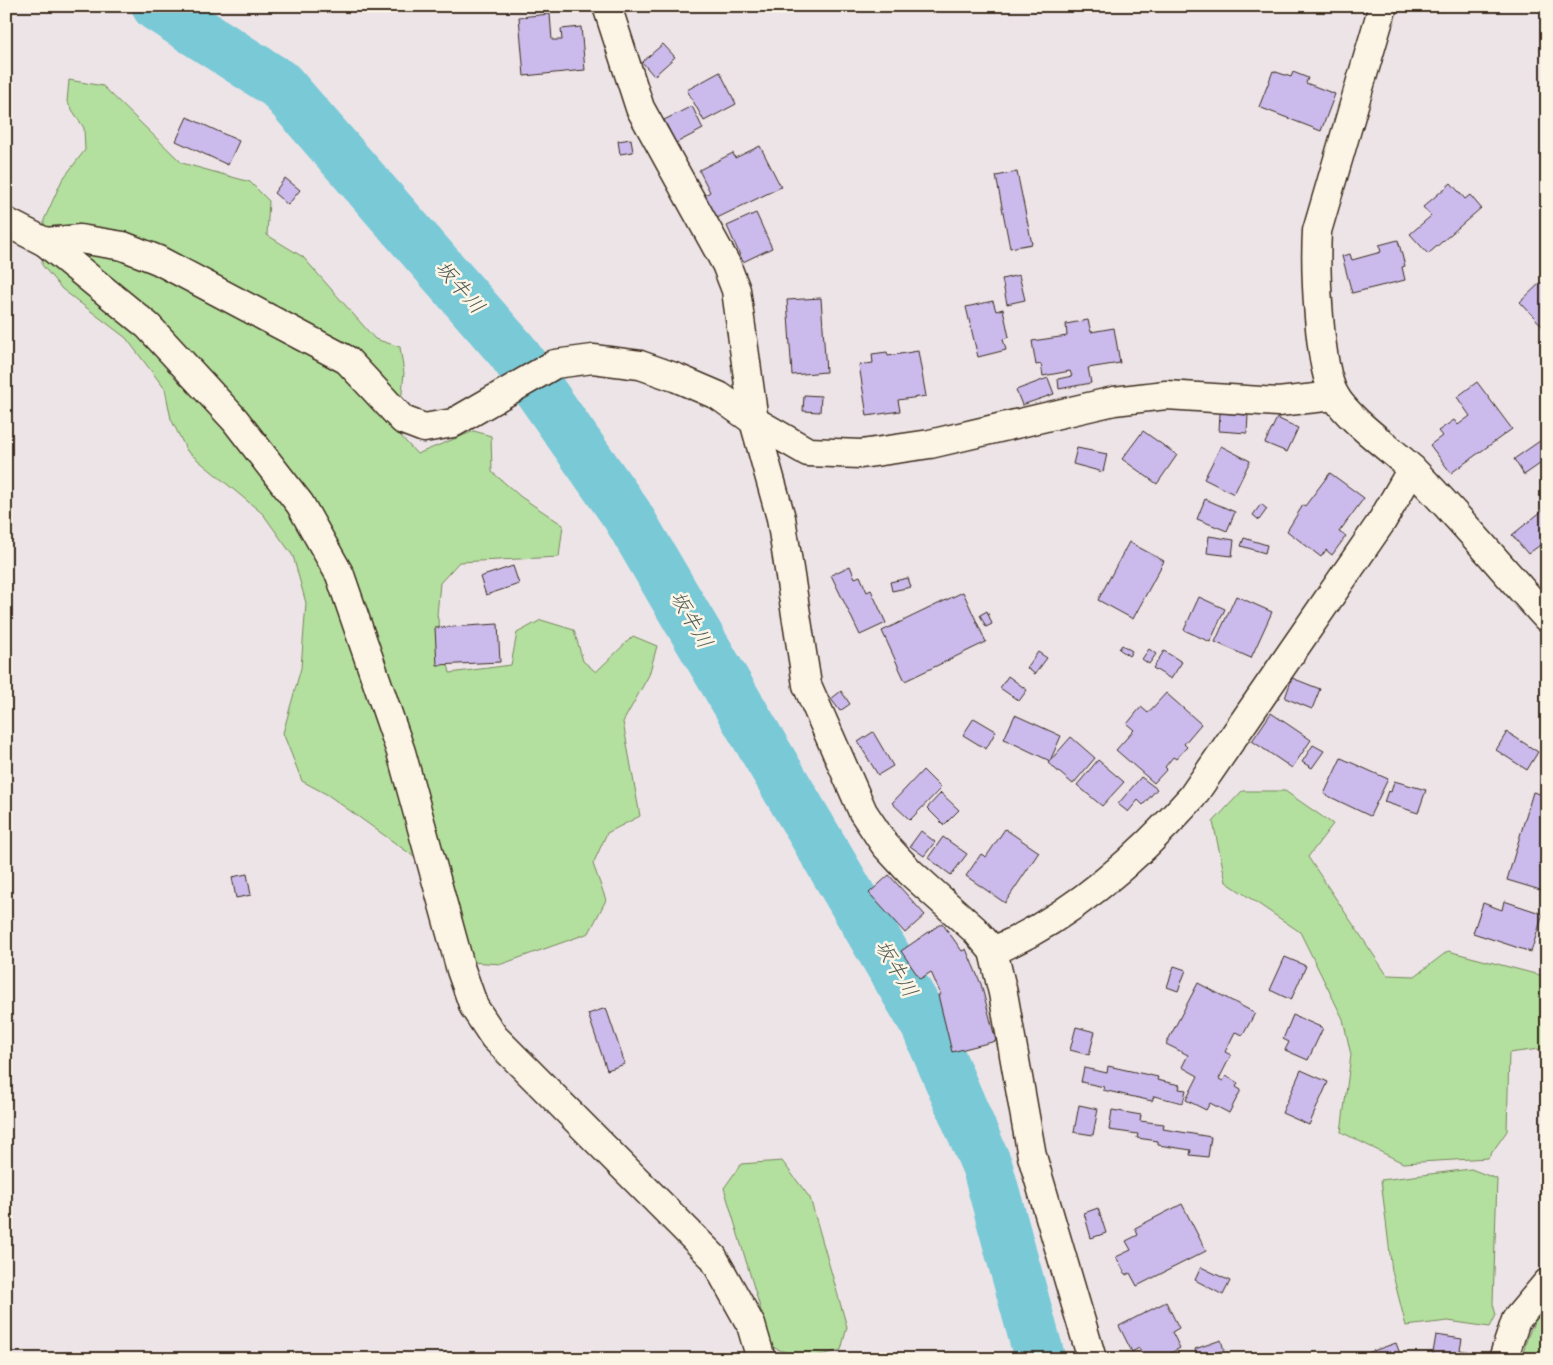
<svg xmlns="http://www.w3.org/2000/svg" width="1553" height="1365" font-family="Dekko,'Klee One',sans-serif">
  <style>
    .green { fill: #b3e09e; stroke: #77855e }
    .lines { fill: none; stroke-linecap: round; stroke-linejoin: round }
    .river { stroke: #7ac9d7; stroke-width: 51 }
    .building { fill: #cabbec; stroke: #3b2a1e }
    .street-casing { stroke: #3b2a1e; stroke-width: 31 }
    .street { stroke: #fcf5e5; stroke-width: 28 }
    .labels { text-anchor: middle; dominant-baseline: central; stroke-width: 5; stroke-linejoin: round; paint-order: stroke }
    .water-label { font-size: 21px; font-style: italic; fill: #4e5a56; stroke: #fcf5e5 }
  </style>
  <rect width="100%" height="100%" fill="#ede4e7"/>
  <filter id="ink" filterUnits="userSpaceOnUse"><feTurbulence type="fractalNoise" baseFrequency=".02" numOctaves="2"/><feDisplacementMap in="SourceGraphic" scale="10" xChannelSelector="R" yChannelSelector="G"/><feConvolveMatrix kernelMatrix="1 2 1 2 8 2 1 2 1" color-interpolation-filters="sRGB"/></filter>
  <g filter="url(#ink)">
    <g class="green">
      <path d="M 69,80 L 103,86 L 182,163 L 250,182 L 269,201 L 267,235 L 303,257 L 375,339 L 400,347 L 404,373 L 398,433 L 417,454 L 474,431 L 491,436 L 492,472 L 521,497 L 563,525 L 559,557 L 459,562 L 440,583 L 437,615 L 450,673 L 511,665 L 517,633 L 541,620 L 574,630 L 583,661 L 596,672 L 633,636 L 657,646 L 649,675 L 623,722 L 640,816 L 607,833 L 593,864 L 606,900 L 589,933 L 502,964 L 470,962 L 450,888 L 409,853 L 328,795 L 302,781 L 283,733 L 301,668 L 306,603 L 293,556 L 263,514 L 187,451 L 171,419 L 165,389 L 126,338 L 62,289 L 42,265 L 44,220 L 62,180 L 85,150 L 84,128 L 67,102 Z"/>
      <path d="M 1242,791 L 1285,791 L 1333,824 L 1308,857 L 1387,975 L 1415,976 L 1448,951 L 1547,977 L 1547,1048 L 1509,1053 L 1507,1131 L 1488,1158 L 1403,1163 L 1341,1132 L 1351,1055 L 1343,1019 L 1300,932 L 1226,882 L 1213,822 Z"/>
      <path d="M 782,1161 L 810,1198 L 847,1327 L 841,1350 C 814,1358 798,1358 772,1347 L 724,1188 L 741,1164 Z"/>
      <path d="M 1471,1169 L 1497,1179 L 1493,1304 L 1496,1315 L 1490,1327 L 1448,1321 L 1406,1326 L 1392,1271 L 1381,1180 Z"/>
      <path d="M 1547,1306 L 1547,1359 L 1522,1359 C 1526,1338 1532,1321 1547,1306 Z"/>
    </g>
    <g class="lines">
      <path class="river" d="M 157,6 L 280,85 L 512,351 L 627,515 L 926,1025 L 987,1166 L 1040,1359"/>
    </g>
    <g class="building">
      <path d="M 1440,6 L 1452,6 L 1443,11 Z"/>
      <path d="M 550,14 L 552,40 L 562,40 L 561,29 L 581,27 L 585,70 L 524,76 L 519,17 Z"/>
      <path d="M 663,44 L 675,57 L 654,76 L 642,62 Z"/>
      <path d="M 1273,71 L 1291,77 L 1293,72 L 1308,78 L 1306,83 L 1335,94 L 1321,131 L 1259,107 Z"/>
      <path d="M 720,72 L 736,104 L 704,121 L 687,90 Z"/>
      <path d="M 692,106 L 703,129 L 676,143 L 664,120 Z"/>
      <path d="M 187,117 L 239,141 L 228,165 L 176,141 Z"/>
      <path d="M 631,139 L 633,152 L 620,154 L 618,141 Z"/>
      <path d="M 760,146 L 781,187 L 717,218 L 705,195 L 710,192 L 699,170 L 733,153 L 735,158 Z"/>
      <path d="M 1017,172 L 1032,244 L 1010,248 L 996,176 Z"/>
      <path d="M 285,178 L 300,190 L 288,205 L 274,193 Z"/>
      <path d="M 1451,183 L 1465,199 L 1470,195 L 1481,208 L 1428,254 L 1410,234 L 1431,216 L 1423,207 Z"/>
      <path d="M 756,213 L 772,248 L 743,262 L 727,226 Z"/>
      <path d="M 1398,240 L 1405,266 L 1402,267 L 1405,280 L 1352,293 L 1342,256 L 1350,254 L 1352,260 L 1381,252 L 1379,245 Z"/>
      <path d="M 1019,275 L 1025,300 L 1007,304 L 1002,279 Z"/>
      <path d="M 1541,282 L 1547,288 L 1547,331 L 1520,302 Z"/>
      <path d="M 821,298 L 826,372 L 792,375 L 787,300 Z"/>
      <path d="M 993,301 L 996,311 L 1003,309 L 1009,337 L 1003,339 L 1006,350 L 978,357 L 966,307 Z"/>
      <path d="M 1088,320 L 1091,332 L 1114,328 L 1120,363 L 1088,368 L 1091,383 L 1059,389 L 1058,379 L 1072,376 L 1070,371 L 1043,376 L 1041,364 L 1036,365 L 1032,341 L 1067,336 L 1066,324 Z"/>
      <path d="M 918,351 L 926,396 L 898,400 L 900,411 L 867,416 L 859,365 L 873,363 L 872,354 L 887,352 L 888,356 Z"/>
      <path d="M 1048,378 L 1054,394 L 1022,405 L 1016,390 Z"/>
      <path d="M 1477,382 L 1512,429 L 1451,473 L 1430,445 L 1442,436 L 1438,431 L 1454,420 L 1458,425 L 1470,416 L 1457,397 Z"/>
      <path d="M 804,395 L 821,396 L 820,412 L 803,411 Z"/>
      <path d="M 1220,413 L 1248,415 L 1247,433 L 1219,431 Z"/>
      <path d="M 1277,418 L 1298,428 L 1287,452 L 1265,443 Z"/>
      <path d="M 1143,431 L 1177,455 L 1157,484 L 1122,459 Z"/>
      <path d="M 1547,436 L 1547,459 L 1524,475 L 1514,459 Z"/>
      <path d="M 1221,446 L 1250,461 L 1234,494 L 1204,479 Z"/>
      <path d="M 1077,448 L 1107,454 L 1103,472 L 1073,464 Z"/>
      <path d="M 1330,473 L 1364,498 L 1339,532 L 1346,536 L 1332,555 L 1326,550 L 1321,557 L 1287,531 L 1303,505 L 1305,506 Z"/>
      <path d="M 1205,499 L 1235,512 L 1227,531 L 1197,519 Z"/>
      <path d="M 1261,504 L 1267,509 L 1259,520 L 1253,515 Z"/>
      <path d="M 1547,507 L 1547,540 L 1528,554 L 1512,535 Z"/>
      <path d="M 1209,536 L 1234,540 L 1232,556 L 1207,553 Z"/>
      <path d="M 1244,538 L 1267,545 L 1265,553 L 1241,546 Z"/>
      <path d="M 1129,542 L 1164,561 L 1133,619 L 1098,600 Z"/>
      <path d="M 513,566 L 519,584 L 486,595 L 480,577 Z"/>
      <path d="M 850,566 L 855,578 L 860,576 L 867,592 L 871,590 L 886,623 L 860,635 L 831,575 Z"/>
      <path d="M 908,578 L 911,587 L 892,591 L 890,582 Z"/>
      <path d="M 963,592 L 986,642 L 905,681 L 882,631 Z"/>
      <path d="M 1236,596 L 1272,612 L 1251,658 L 1215,642 Z"/>
      <path d="M 1199,597 L 1225,609 L 1210,642 L 1184,630 Z"/>
      <path d="M 987,611 L 992,624 L 986,627 L 980,615 Z"/>
      <path d="M 498,624 L 500,662 L 437,665 L 435,628 Z"/>
      <path d="M 1122,645 L 1132,651 L 1129,656 L 1119,649 Z"/>
      <path d="M 1149,649 L 1156,654 L 1149,664 L 1142,659 Z"/>
      <path d="M 1164,651 L 1182,662 L 1171,679 L 1153,668 Z"/>
      <path d="M 1038,652 L 1047,658 L 1035,674 L 1027,668 Z"/>
      <path d="M 1008,676 L 1027,690 L 1019,701 L 1000,688 Z"/>
      <path d="M 1292,678 L 1320,689 L 1312,709 L 1285,698 Z"/>
      <path d="M 841,691 L 850,704 L 840,711 L 831,699 Z"/>
      <path d="M 1166,693 L 1201,724 L 1184,744 L 1187,747 L 1176,759 L 1173,757 L 1165,767 L 1167,769 L 1154,783 L 1116,750 L 1134,730 L 1127,724 L 1141,707 L 1148,713 Z"/>
      <path d="M 1271,713 L 1311,740 L 1292,768 L 1252,741 Z"/>
      <path d="M 1015,715 L 1061,736 L 1050,761 L 1004,739 Z"/>
      <path d="M 974,718 L 996,731 L 986,749 L 963,735 Z"/>
      <path d="M 873,732 L 893,766 L 878,775 L 858,742 Z"/>
      <path d="M 1507,732 L 1538,752 L 1527,770 L 1496,750 Z"/>
      <path d="M 1071,737 L 1095,758 L 1073,784 L 1048,763 Z"/>
      <path d="M 1313,745 L 1324,751 L 1312,768 L 1302,762 Z"/>
      <path d="M 1341,758 L 1388,779 L 1370,816 L 1324,794 Z"/>
      <path d="M 1098,760 L 1124,782 L 1102,806 L 1077,785 Z"/>
      <path d="M 923,770 L 941,788 L 910,820 L 892,803 Z"/>
      <path d="M 1141,777 L 1157,789 L 1143,805 L 1138,800 L 1128,812 L 1118,804 Z"/>
      <path d="M 1394,781 L 1426,790 L 1418,813 L 1384,802 L 1388,791 L 1391,792 Z"/>
      <path d="M 1533,792 L 1547,796 L 1547,892 L 1507,880 Z"/>
      <path d="M 941,793 L 959,810 L 944,825 L 927,808 Z"/>
      <path d="M 1005,829 L 1039,852 L 1005,903 L 966,876 L 981,854 L 986,857 Z"/>
      <path d="M 921,831 L 935,842 L 924,856 L 910,846 Z"/>
      <path d="M 943,837 L 967,854 L 951,875 L 928,858 Z"/>
      <path d="M 247,874 L 251,895 L 236,898 L 232,877 Z"/>
      <path d="M 889,875 L 925,915 L 905,933 L 869,893 Z"/>
      <path d="M 1504,901 L 1543,914 L 1531,952 L 1473,933 L 1483,903 L 1502,910 Z"/>
      <path d="M 942,923 L 962,951 L 966,949 L 981,984 L 996,1041 L 952,1052 L 938,995 L 941,995 L 931,972 L 920,979 L 901,951 Z"/>
      <path d="M 1285,957 L 1306,966 L 1291,1000 L 1270,990 Z"/>
      <path d="M 1174,966 L 1186,970 L 1178,991 L 1167,987 Z"/>
      <path d="M 1198,983 L 1255,1013 L 1243,1035 L 1235,1032 L 1225,1052 L 1231,1055 L 1219,1079 L 1223,1081 L 1226,1076 L 1238,1083 L 1236,1087 L 1241,1090 L 1229,1113 L 1210,1103 L 1206,1110 L 1186,1100 L 1198,1076 L 1182,1067 L 1188,1055 L 1166,1044 Z"/>
      <path d="M 606,1008 L 625,1064 L 607,1070 L 588,1014 Z"/>
      <path d="M 1293,1015 L 1323,1028 L 1308,1060 L 1285,1050 L 1289,1042 L 1283,1039 Z"/>
      <path d="M 1076,1027 L 1095,1032 L 1089,1055 L 1070,1050 Z"/>
      <path d="M 1108,1066 L 1158,1077 L 1157,1080 L 1180,1085 L 1179,1089 L 1186,1090 L 1183,1103 L 1154,1096 L 1152,1101 L 1103,1090 L 1104,1087 L 1081,1082 L 1084,1068 L 1107,1073 Z"/>
      <path d="M 1301,1070 L 1328,1082 L 1309,1125 L 1282,1113 Z"/>
      <path d="M 1079,1105 L 1098,1109 L 1093,1135 L 1074,1132 Z"/>
      <path d="M 1112,1110 L 1141,1115 L 1140,1121 L 1164,1124 L 1163,1129 L 1211,1137 L 1208,1157 L 1190,1155 L 1191,1150 L 1158,1145 L 1158,1141 L 1137,1138 L 1138,1134 L 1109,1130 Z"/>
      <path d="M 1182,1204 L 1206,1251 L 1137,1286 L 1130,1273 L 1126,1275 L 1116,1257 L 1131,1250 L 1126,1241 L 1138,1235 L 1135,1228 Z"/>
      <path d="M 1098,1208 L 1106,1233 L 1091,1238 L 1084,1213 Z"/>
      <path d="M 1201,1267 L 1230,1281 L 1223,1295 L 1195,1280 Z"/>
      <path d="M 1166,1302 L 1179,1328 L 1172,1332 L 1180,1348 L 1159,1359 L 1144,1359 L 1139,1348 L 1132,1352 L 1119,1326 Z"/>
      <path d="M 1436,1335 L 1462,1339 L 1460,1350 L 1477,1353 L 1476,1359 L 1432,1359 Z"/>
      <path d="M 1221,1340 L 1224,1350 L 1198,1359 L 1195,1349 Z"/>
      <path d="M 1396,1343 L 1402,1359 L 1350,1359 Z"/>
      <path d="M 1231,1354 L 1233,1359 L 1221,1359 Z"/>
    </g>
    <g class="lines">
      <g class="street-casing">
        <g id="street">
          <path d="M 607,6 L 640,108 L 726,264 L 736,290 L 754,421 L 781,518 L 807,685 L 863,812 L 885,845 L 910,872 L 975,930 L 993,951 L 1003,993 L 1032,1156 L 1092,1359"/>
          <path d="M 1383,6 L 1317,231 C 1315,267 1318,366 1335,396 C 1349,420 1391,449 1412,469 C 1459,516 1502,569 1547,618"/>
          <path d="M 6,222 L 45,242 L 148,326 L 235,420 L 300,504 L 340,575 L 401,752 L 461,970 L 474,1007 L 494,1037 L 713,1257 L 751,1325 L 761,1359"/>
          <path d="M 45,242 L 80,239 L 123,246 L 158,260 L 347,360 L 403,420 L 424,428 L 453,423 L 555,364 L 593,359 L 640,365 L 677,378 L 719,396 L 754,421 L 808,452 L 861,454 L 930,444 L 1114,401 L 1166,395 L 1278,402 L 1335,396"/>
          <path d="M 993,951 C 1070,918 1138,858 1192,797 L 1382,521 L 1412,469"/>
          <path d="M 1503,1359 L 1516,1320 L 1547,1283"/>
        </g>
      </g>
      <use href="#street" class="street"/>
    </g>
  </g>
  <g class="labels">
    <g class="water-label">
      <text transform="translate(458 289) rotate(49)">坂牛川</text>
      <text transform="translate(689 621) rotate(60)">坂牛川</text>
      <text transform="translate(894 970) rotate(60)">坂牛川</text>
    </g>
  </g>
  <rect width="1553" height="1365" fill="none" stroke="#fcf5e5" stroke-width="25"/>
  <rect x="12" y="12" width="1528" height="1340" fill="none" stroke="#3b2a1e" stroke-width="2" filter="url(#ink)"/>
</svg>
